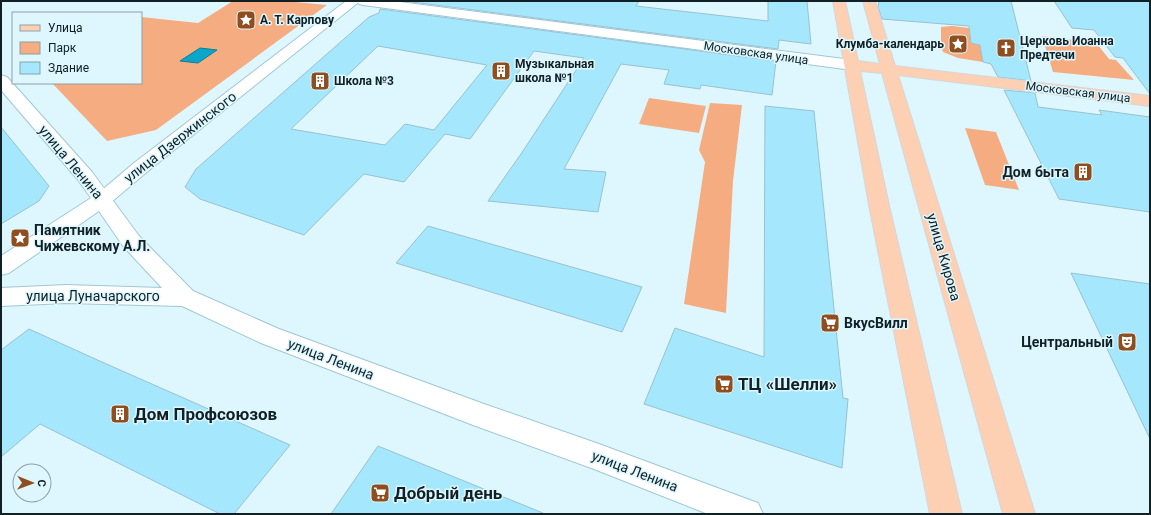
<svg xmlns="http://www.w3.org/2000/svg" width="1151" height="515" font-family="Roboto,sans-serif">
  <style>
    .green { fill: #f5ac81 }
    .water { fill: #0aa7ca; stroke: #0c7e98 }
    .building { fill: #a5e7fd; stroke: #99c1cf; fill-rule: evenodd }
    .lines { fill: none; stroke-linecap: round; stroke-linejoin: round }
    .street-casing { stroke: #9fc7d5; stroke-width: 2 }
    .secondary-casing { stroke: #9fc7d5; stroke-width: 2 }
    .primary-casing { stroke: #d4d7d8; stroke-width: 2 }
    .street { fill: #fff; fill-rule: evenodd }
    .secondary { fill: #fff; fill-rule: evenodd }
    .primary { fill: #fdcfb3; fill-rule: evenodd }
    .labels { text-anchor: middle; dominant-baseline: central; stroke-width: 3; stroke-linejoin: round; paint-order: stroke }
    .far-poi-label { font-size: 12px; font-weight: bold; fill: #102025; stroke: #def7ff; text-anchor: start }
    .far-street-label { font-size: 12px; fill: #102025; stroke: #def7ff }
    .street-label { font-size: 14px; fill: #102025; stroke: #def7ff }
    .poi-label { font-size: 14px; font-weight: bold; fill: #102025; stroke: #def7ff; text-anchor: end }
    .near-poi-label { font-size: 17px; font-weight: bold; fill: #102025; stroke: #def7ff; text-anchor: start }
  </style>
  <rect width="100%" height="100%" fill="#def7ff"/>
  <g class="green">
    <path d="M 233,1 L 284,1 L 327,5 L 156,130 L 107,141 L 52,83 L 141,83 L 141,17 L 198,23 Z"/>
    <path d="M 952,26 L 969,28 L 971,43 L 980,45 L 983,62 L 958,58 L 943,52 L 941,46 L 941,27 Z"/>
    <path d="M 1042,36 L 1082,41 L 1084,44 L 1098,45 L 1109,59 L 1116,60 L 1134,80 L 1053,72 Z"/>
    <path d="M 649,98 L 706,106 L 699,133 L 639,124 Z"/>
    <path d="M 710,103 L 742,105 L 733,181 L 726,313 L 684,304 L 705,162 L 699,150 Z"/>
    <path d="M 965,128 L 996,132 L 1019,190 L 985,185 Z"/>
  </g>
  <path class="water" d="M 200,48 L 217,50 L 198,63 L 180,61 Z"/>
  <g class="building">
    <path d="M 404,1 L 639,1 L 636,6 L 768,21 L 768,1 L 807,1 L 811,44 L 779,40 L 778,49 Z"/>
    <path d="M 879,1 L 1011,1 L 1031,81 L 998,77 L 991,64 L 983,62 L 980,45 L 971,43 L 969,26 L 882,19 L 878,7 Z"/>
    <path d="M 1054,1 L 1150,1 L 1150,94 L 1123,58 L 1115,57 L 1094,30 L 1072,28 Z"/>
    <path d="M 380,9 L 776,61 L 772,95 L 701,85 L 700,89 L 664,84 L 669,70 L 621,64 L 564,169 L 606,172 L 598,212 L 488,201 L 523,151 L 584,58 L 534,51 L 470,139 L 445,134 L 404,182 L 364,174 L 304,235 L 200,199 L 185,187 L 196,169 L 369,17 L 379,13 ZM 378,46 L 487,65 L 434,130 L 405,124 L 385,145 L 291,129 Z"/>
    <path d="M 1004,90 L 1035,93 L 1038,107 L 1102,115 L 1099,110 L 1150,117 L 1150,212 L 1059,199 Z"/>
    <path d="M 765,106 L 814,111 L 843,398 L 848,399 L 842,468 L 644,404 L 675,328 L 764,357 Z"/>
    <path d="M 1,127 L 49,186 L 39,201 L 1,224 Z"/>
    <path d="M 428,226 L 470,238 L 642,287 L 622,332 L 396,263 Z"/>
    <path d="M 1071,273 L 1150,284 L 1150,439 Z"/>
    <path d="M 29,329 L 102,362 L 290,445 L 234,514 L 220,514 L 40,424 L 1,457 L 1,350 Z"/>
    <path d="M 378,446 L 543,513 L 543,514 L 331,514 Z"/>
  </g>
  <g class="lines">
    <g class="street-casing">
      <path id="street" d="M 346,1 L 360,1 L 148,171 L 109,204 L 102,206 L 95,204 L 92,200 L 95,196 L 134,163 Z"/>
    </g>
    <g class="secondary-casing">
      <g id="secondary">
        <path d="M 357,1 L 392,1 L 852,60 L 857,62 L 860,65 L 857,68 L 852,70 L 363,5 L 359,4 Z"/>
        <path d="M 1,75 L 7,77 L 92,172 L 139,236 L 193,291 L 279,329 L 484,404 L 599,444 L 747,499 L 758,503 L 763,514 L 708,514 L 594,469 L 473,425 L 261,343 L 182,306 L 66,303 L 1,306 L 1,288 L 66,285 L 162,288 L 123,246 L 99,211 L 9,273 L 1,275 L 1,256 L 91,198 L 78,180 L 1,90 Z"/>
      </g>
    </g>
    <g class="primary-casing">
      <path id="primary" d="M 833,1 L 845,1 L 858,61 L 880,64 L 863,1 L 875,1 L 895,66 L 1150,96 L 1150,106 L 898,75 L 1035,514 L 1003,514 L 882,73 L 860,71 L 890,210 L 962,514 L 930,514 L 870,210 Z"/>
    </g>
    <use href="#street" class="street"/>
    <use href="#secondary" class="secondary"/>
    <use href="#primary" class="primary"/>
  </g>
  <defs>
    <g id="sight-square" transform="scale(1)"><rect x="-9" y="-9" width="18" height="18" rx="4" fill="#904d1e" stroke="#def7ff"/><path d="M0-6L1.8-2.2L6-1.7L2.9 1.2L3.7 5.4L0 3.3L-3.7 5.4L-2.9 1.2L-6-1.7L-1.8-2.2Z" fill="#fff"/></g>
    <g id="church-square" transform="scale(1)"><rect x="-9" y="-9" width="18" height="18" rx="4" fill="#904d1e" stroke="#def7ff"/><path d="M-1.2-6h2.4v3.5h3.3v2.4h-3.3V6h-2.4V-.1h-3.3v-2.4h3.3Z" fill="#fff"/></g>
    <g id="building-square" transform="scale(1)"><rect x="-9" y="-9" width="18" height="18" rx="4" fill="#904d1e" stroke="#def7ff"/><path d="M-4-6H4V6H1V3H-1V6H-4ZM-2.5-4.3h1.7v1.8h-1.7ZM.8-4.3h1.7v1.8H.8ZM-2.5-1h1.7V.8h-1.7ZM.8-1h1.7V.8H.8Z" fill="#fff"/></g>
    <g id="supermarket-square" transform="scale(1)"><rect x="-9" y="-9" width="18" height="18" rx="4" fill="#904d1e" stroke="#def7ff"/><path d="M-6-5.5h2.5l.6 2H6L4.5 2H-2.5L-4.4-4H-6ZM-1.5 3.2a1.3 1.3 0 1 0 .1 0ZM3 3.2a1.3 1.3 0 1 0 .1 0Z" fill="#fff"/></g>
    <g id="theatre-square" transform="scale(1)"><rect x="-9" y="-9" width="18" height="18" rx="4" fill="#904d1e" stroke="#def7ff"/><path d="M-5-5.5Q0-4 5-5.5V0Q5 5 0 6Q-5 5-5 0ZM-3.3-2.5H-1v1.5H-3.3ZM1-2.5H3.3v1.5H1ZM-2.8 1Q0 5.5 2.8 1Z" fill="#fff"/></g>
  </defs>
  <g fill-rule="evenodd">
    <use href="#sight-square" x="246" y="20"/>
    <use href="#sight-square" x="958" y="44"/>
    <use href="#church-square" x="1006" y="48"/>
    <use href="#building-square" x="501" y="71"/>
    <use href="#building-square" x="320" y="81"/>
    <use href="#building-square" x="1083" y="172"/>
    <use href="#sight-square" x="20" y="238"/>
    <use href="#supermarket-square" x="830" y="323"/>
    <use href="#theatre-square" x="1127" y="342"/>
    <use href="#supermarket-square" x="724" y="384"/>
    <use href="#building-square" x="120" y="414"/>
    <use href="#supermarket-square" x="380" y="493"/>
  </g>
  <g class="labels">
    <g class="far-poi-label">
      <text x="260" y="20">А. Т. Карпову</text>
      <text x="1020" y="41">Церковь Иоанна<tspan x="1020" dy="14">Предтечи</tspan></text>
      <text x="944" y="44" text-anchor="end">Клумба-календарь</text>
      <text x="515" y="64">Музыкальная<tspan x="515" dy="14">школа №1</tspan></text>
      <text x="334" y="81">Школа №3</text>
    </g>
    <g class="far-street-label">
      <text transform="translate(756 53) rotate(8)">Московская улица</text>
      <text transform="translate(1078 92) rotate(7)">Московская улица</text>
    </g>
    <g class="street-label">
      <text transform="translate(180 137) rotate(-38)">улица Дзержинского</text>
      <text transform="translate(71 162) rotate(50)">улица Ленина</text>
      <text transform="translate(944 257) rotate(74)">улица Кирова</text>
      <text x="93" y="296">улица Луначарского</text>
      <text transform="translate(331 359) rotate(21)">улица Ленина</text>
      <text transform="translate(635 471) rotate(21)">улица Ленина</text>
    </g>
    <g class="poi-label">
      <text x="1069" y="172">Дом быта</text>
      <text x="34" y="230" text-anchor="start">Памятник<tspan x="34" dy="16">Чижевскому А.Л.</tspan></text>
      <text x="844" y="323" text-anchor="start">ВкусВилл</text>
      <text x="1113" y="342">Центральный</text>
    </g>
    <g class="near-poi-label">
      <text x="738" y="384">ТЦ «Шелли»</text>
      <text x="134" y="414">Дом Профсоюзов</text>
      <text x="394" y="493">Добрый день</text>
    </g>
  </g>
  <rect width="1151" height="515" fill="none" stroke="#102025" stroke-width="4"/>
  <rect x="12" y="12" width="130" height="72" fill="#def7ff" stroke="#8ca1a8"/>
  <rect x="20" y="25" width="20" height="6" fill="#fdcfb3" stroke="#8ca1a8"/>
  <text x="48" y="32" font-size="12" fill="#102025">Улица</text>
  <rect x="20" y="42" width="20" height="12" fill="#f5ac81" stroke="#8ca1a8"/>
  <text x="48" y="52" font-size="12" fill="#102025">Парк</text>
  <rect x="20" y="62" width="20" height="12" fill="#a5e7fd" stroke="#8ca1a8"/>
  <text x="48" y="72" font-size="12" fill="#102025">Здание</text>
  <g transform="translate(32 483) rotate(91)"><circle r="19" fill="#def7ff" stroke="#8ca1a8"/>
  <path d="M0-3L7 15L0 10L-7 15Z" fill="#904d1e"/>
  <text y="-6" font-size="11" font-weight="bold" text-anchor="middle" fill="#102025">С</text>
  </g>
</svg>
